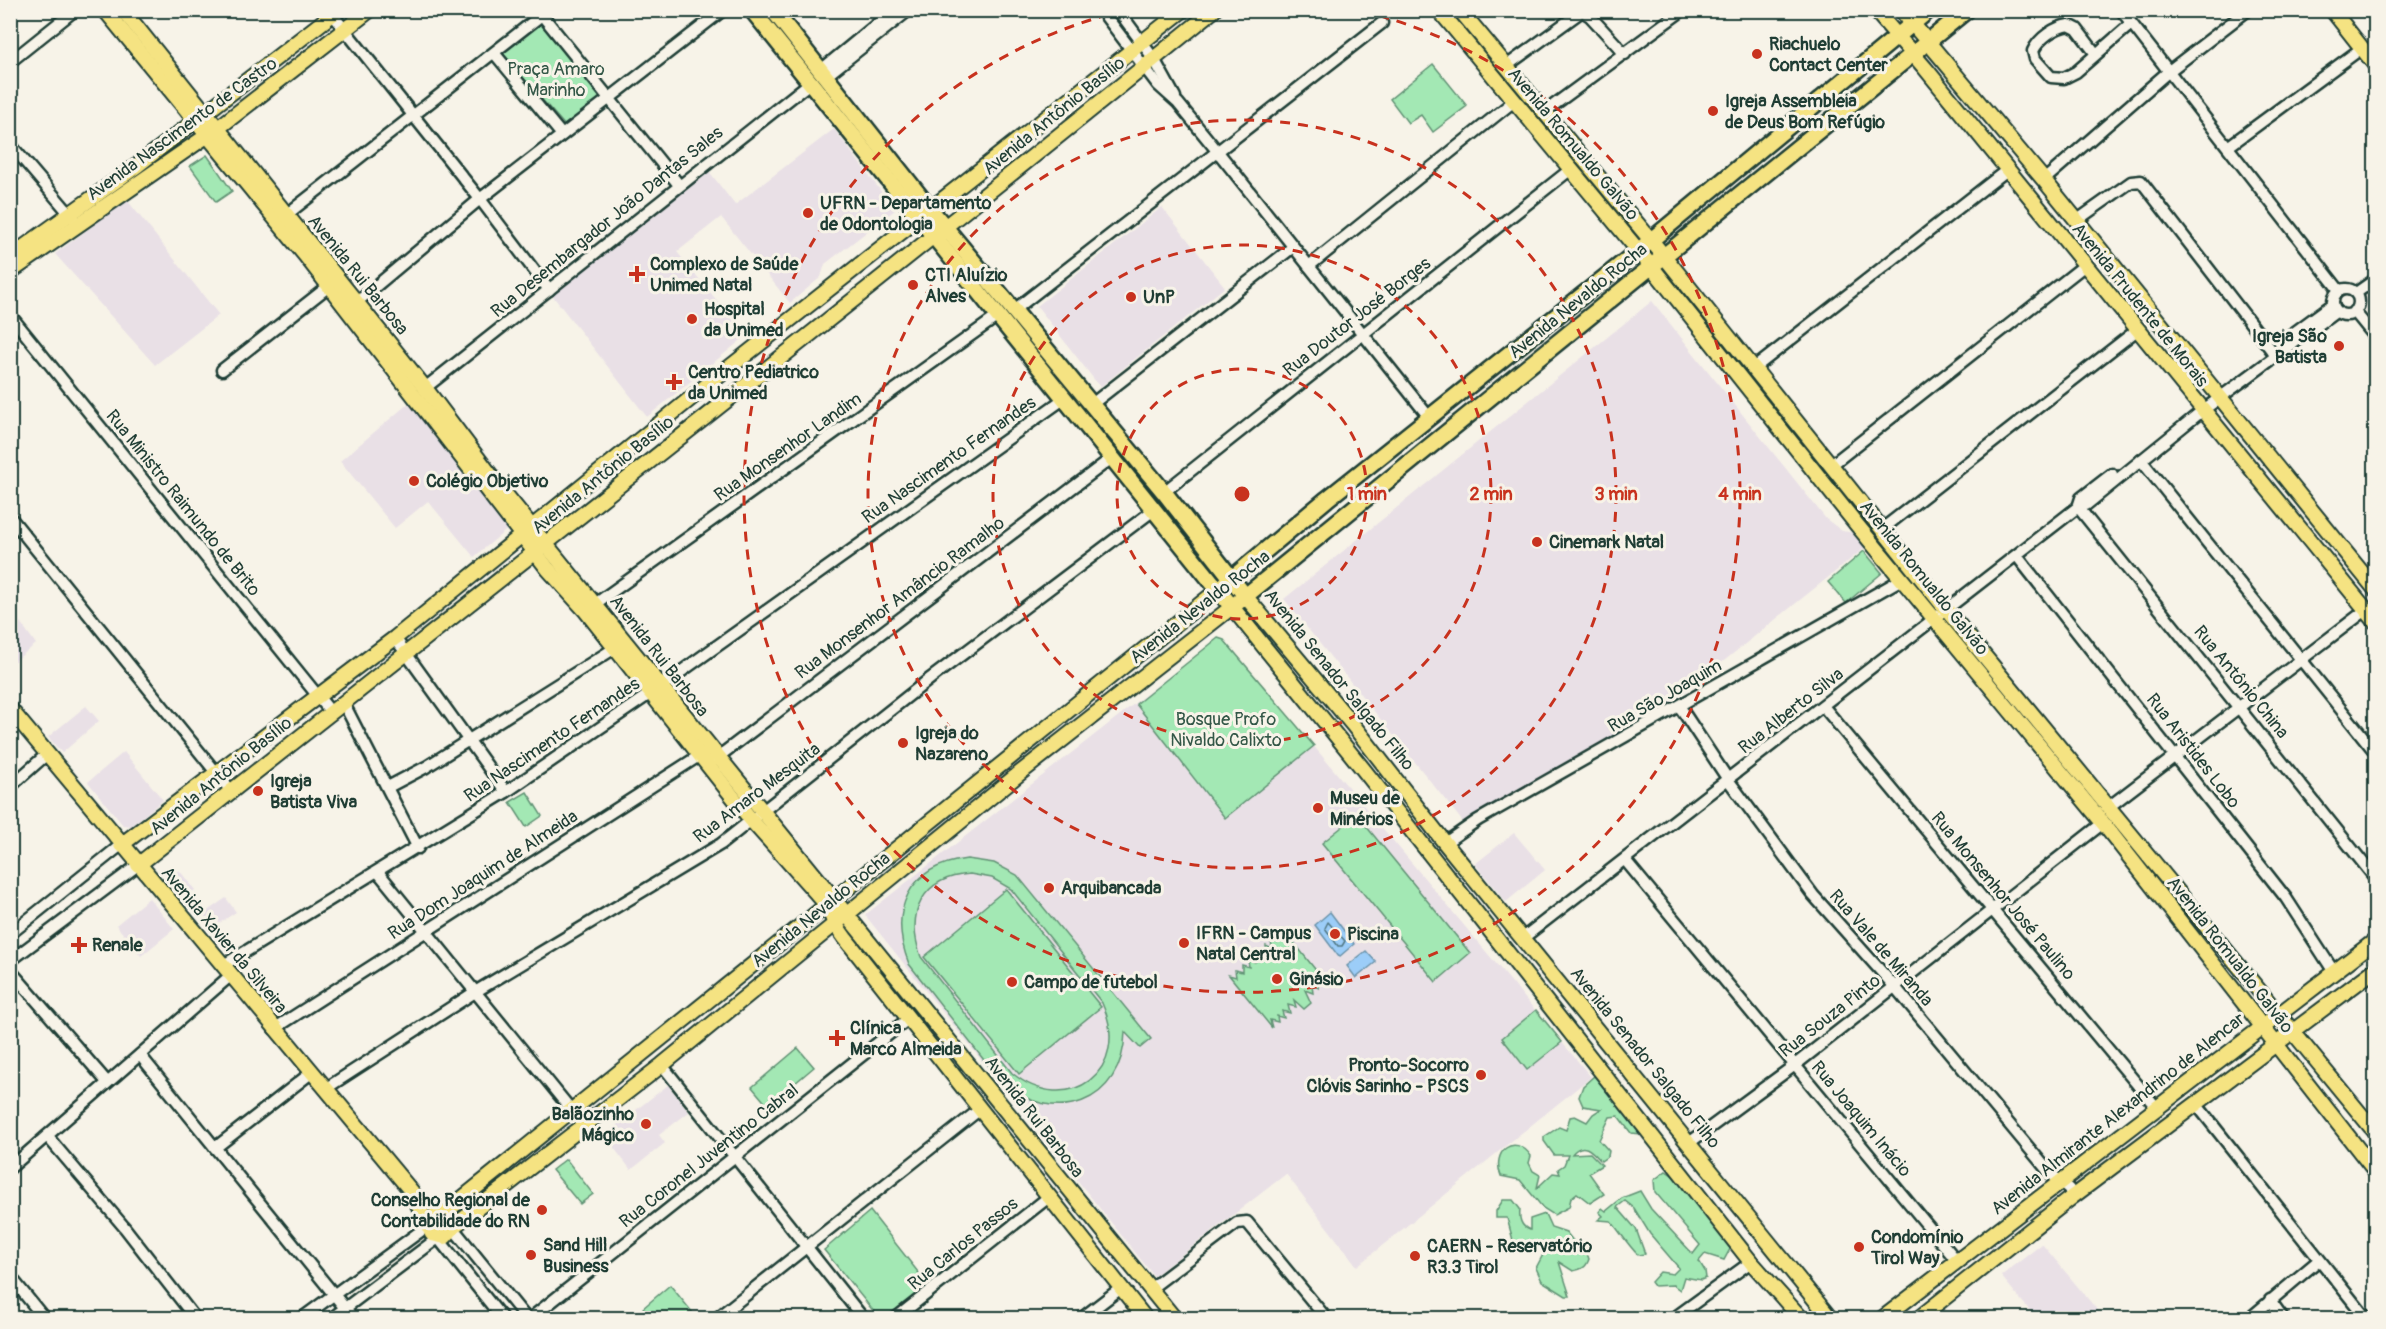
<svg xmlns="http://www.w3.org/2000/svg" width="2386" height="1329" font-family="Pangolin,sans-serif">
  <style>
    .built { fill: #e9e0e6 }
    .green { fill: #a3e8b4; stroke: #619274; stroke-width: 1.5; fill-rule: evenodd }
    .water { fill: #9ccdf8; stroke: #6a93aa; stroke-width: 1.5 }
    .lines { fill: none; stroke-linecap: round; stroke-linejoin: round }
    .shore { stroke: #517782; stroke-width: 1.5 }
    .minor-casing { stroke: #1f3d34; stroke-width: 15 }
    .major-casing { stroke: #1f3d34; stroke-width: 18 }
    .highway-casing { stroke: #1f3d34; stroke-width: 20 }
    .minor { stroke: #f7f3e8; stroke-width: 10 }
    .major { stroke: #f5e382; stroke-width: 14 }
    .highway { stroke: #f5e382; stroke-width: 15 }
    .ring { fill: none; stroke: #c8321e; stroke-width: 3; stroke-dasharray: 10 8 }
    .poi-dot { fill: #c8321e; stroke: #f7f3e8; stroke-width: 2 }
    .labels { text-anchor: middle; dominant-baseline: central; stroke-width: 6; stroke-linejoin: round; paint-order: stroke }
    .poi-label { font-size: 18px; font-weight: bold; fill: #1f3d34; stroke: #f7f3e8; text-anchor: start }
    .park-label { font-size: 18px; fill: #335747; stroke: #f7f3e8 }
    .street-label { font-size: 18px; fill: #1f3d34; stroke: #f7f3e8 }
    .centre { fill: #c8321e; stroke: #f7f3e8; stroke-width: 3 }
    .ring-label { font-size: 18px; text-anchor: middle; font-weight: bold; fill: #c8321e; stroke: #f7f3e8; stroke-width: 6; stroke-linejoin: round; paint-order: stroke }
  </style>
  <rect width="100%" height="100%" fill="#f7f3e8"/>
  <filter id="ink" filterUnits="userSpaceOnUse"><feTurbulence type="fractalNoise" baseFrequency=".0167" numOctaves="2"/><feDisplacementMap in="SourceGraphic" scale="12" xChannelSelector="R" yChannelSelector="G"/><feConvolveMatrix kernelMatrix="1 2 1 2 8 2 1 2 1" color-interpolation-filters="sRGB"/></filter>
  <g filter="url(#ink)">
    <g class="built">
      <path d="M 834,129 L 895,210 L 825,264 L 821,277 L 790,303 L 721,217 L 677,252 L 746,336 L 647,417 L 552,295 L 708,170 L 735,205 Z"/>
      <path d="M 127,200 L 219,315 L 155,365 L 55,254 Z"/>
      <path d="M 1162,207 L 1225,287 L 1100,387 L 1037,306 Z"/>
      <path d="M 1652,301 L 1826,519 L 1842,531 L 1855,533 L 1866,547 L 1669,705 L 1463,822 L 1284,599 Z"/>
      <path d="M 409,403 L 510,527 L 474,557 L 428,501 L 395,528 L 340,461 Z"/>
      <path d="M 10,608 L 36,644 L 11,664 L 10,664 Z"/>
      <path d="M 1218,638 L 1224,640 L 1245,664 L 1591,1077 L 1357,1266 L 1286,1174 L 1154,1276 L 865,915 Z"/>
      <path d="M 86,706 L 99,721 L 62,753 L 48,737 Z"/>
      <path d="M 124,752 L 163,800 L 131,826 L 123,825 L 88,782 Z"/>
      <path d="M 1514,833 L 1545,870 L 1506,902 L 1475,864 Z"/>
      <path d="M 179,870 L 195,890 L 183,899 L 167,879 Z"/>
      <path d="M 149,898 L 174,929 L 141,956 L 116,925 Z"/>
      <path d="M 226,898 L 236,912 L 212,928 L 203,914 Z"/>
      <path d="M 668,1085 L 689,1112 L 659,1135 L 665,1143 L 631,1170 L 604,1135 Z"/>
      <path d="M 2042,1244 L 2104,1318 L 2036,1318 L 2001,1276 Z"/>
    </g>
    <g class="green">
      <path d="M 541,24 L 604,98 L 567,128 L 502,54 Z"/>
      <path d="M 1433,64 L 1467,106 L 1433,132 L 1421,115 L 1408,123 L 1390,99 Z"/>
      <path d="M 207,155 L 232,191 L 216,202 L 190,166 Z"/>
      <path d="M 1864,551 L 1882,573 L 1846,603 L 1828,582 Z"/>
      <path d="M 1218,638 L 1224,640 L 1314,746 L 1225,818 L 1136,704 Z"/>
      <path d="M 527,792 L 542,816 L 526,827 L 510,802 Z"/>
      <path d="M 1357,815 L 1470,953 L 1436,982 L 1322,843 Z"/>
      <path d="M 967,859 L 994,863 L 1017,875 L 1151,1039 L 1140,1048 L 1125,1032 C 1123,1105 1054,1127 1001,1082 L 909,964 C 888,911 908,866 967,859 ZM 970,874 L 992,878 L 1011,889 L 1102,1003 C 1133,1070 1068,1119 1012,1073 L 921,957 C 905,913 922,877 970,874 Z"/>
      <path d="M 1006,889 L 1101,1007 L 1019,1074 L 924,957 Z"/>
      <path d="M 1284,930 L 1326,983 L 1318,981 L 1319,988 L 1312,985 L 1313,993 L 1305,990 L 1311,1003 L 1304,1009 L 1294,1000 L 1296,1007 L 1288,1005 L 1290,1013 L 1282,1011 L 1284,1018 L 1277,1016 L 1278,1022 L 1270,1020 L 1272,1028 L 1229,975 L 1236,977 L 1235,970 L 1242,972 L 1242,965 L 1249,967 L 1248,960 L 1255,962 L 1255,955 L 1261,958 L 1260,951 L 1266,953 L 1266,946 L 1272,949 L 1271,940 L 1278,943 L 1278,935 L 1284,939 Z"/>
      <path d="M 1536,1010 L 1562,1042 L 1527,1070 L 1502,1038 Z"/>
      <path d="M 798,1048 L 814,1067 L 768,1106 L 752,1087 Z"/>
      <path d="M 1594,1076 L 1601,1077 L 1643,1134 L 1631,1133 L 1618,1116 L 1610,1117 L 1599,1140 L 1609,1151 L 1608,1156 L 1601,1161 C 1592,1151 1583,1140 1572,1154 L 1590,1153 L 1602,1165 L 1589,1173 L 1604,1194 L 1590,1203 L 1577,1193 L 1571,1198 L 1569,1207 L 1554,1215 L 1543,1208 L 1520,1180 L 1501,1176 C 1491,1152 1514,1132 1531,1156 L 1529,1163 L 1533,1171 L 1540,1175 L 1537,1188 L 1553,1173 L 1560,1174 L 1558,1169 L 1564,1165 L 1568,1155 L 1554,1155 L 1544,1141 L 1544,1137 L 1559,1127 L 1566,1130 L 1570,1117 L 1575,1116 L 1587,1122 L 1593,1114 L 1601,1109 L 1583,1106 L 1579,1097 L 1583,1086 Z"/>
      <path d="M 566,1159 L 593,1194 L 580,1204 L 552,1170 Z"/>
      <path d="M 1666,1171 L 1682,1182 L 1708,1213 L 1707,1218 L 1727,1236 L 1730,1249 L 1724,1260 L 1705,1254 L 1699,1261 L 1705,1271 L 1706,1278 L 1701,1280 L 1684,1277 L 1680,1290 L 1673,1285 L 1654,1286 L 1651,1282 L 1660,1272 L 1673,1274 L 1679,1268 L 1650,1234 L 1634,1208 L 1625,1201 L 1617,1207 L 1636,1229 L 1645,1254 L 1638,1255 C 1628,1245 1620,1232 1611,1221 L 1598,1220 L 1603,1216 L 1599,1212 L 1602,1208 L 1606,1211 L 1622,1198 L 1640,1191 L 1651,1209 L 1693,1254 L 1700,1245 L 1655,1192 L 1654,1180 Z"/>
      <path d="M 1503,1200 L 1513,1200 L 1520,1209 C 1519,1218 1520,1226 1530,1230 L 1530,1219 L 1545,1214 L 1551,1227 L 1566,1232 L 1574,1242 L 1573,1249 L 1578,1247 L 1586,1251 L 1589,1259 C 1586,1268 1582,1269 1573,1271 L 1559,1262 L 1570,1296 L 1566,1296 L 1542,1281 L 1536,1268 L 1548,1245 L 1538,1245 L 1532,1250 L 1520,1252 L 1514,1244 L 1507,1218 L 1496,1218 L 1496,1211 Z"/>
      <path d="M 870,1211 L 929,1286 L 885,1318 L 879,1318 L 824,1250 Z"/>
      <path d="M 670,1285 L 697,1318 L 651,1318 L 643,1308 Z"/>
    </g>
    <g class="water">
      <path d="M 1330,912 L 1354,944 L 1339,957 L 1315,925 Z"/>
      <path d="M 1366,951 L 1376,962 L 1356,978 L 1347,966 Z"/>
    </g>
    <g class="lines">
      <path class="shore" d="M 1328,922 L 1345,941 L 1342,946 L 1338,946 L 1325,928 Z"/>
      <g class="minor-casing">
        <g id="minor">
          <path d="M 329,10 L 480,199 L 549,290"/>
          <path d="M 538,10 L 679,185"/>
          <path d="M 1101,10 L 1158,85 L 1178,103 L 1218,152 L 1429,417"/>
          <path d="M 1118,10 L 1154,59 L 1175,97"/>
          <path d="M 2121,10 L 2339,290"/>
          <path d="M 495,54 L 562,135"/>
          <path d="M 2096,54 L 2077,29 L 2069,25 C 2055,27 2039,38 2033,51 L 2035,59 L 2051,77 L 2064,78 L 2076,72 L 2131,24"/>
          <path d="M 10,62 L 75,10"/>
          <path d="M 1505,67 L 1582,11 L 1590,16 L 1625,54"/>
          <path d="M 821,70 L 894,10"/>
          <path d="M 826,76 L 909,10"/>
          <path d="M 1543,113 L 1683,10"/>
          <path d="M 10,144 L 74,219"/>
          <path d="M 2229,146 L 2362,48"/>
          <path d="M 2044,180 L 2169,71 L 2248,10"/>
          <path d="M 286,215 L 548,10"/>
          <path d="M 2076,221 L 2131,182 L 2141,181 L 2276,356"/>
          <path d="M 1309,266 L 1514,101"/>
          <circle cx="2346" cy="302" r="13"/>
          <path d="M 2356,293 L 2376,279"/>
          <path d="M 357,302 L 480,199 L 723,10"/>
          <path d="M 1013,311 L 1382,23"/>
          <path d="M 2354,311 L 2376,338"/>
          <path d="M 10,315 L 330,711"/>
          <path d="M 2280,343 L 2333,304"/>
          <path d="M 1753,369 L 2007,170"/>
          <path d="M 222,370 L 329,286"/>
          <path d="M 425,388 L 811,82"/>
          <path d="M 1092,404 L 1293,247"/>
          <path d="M 2141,460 L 2376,753"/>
          <path d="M 1830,466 L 2085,265"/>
          <path d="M 1164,492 L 1571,169"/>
          <path d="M 2078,507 L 2376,879"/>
          <path d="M 2078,507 L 2081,498 L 2112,474"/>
          <path d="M 10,517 L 231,791"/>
          <path d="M 1881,530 L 2137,330"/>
          <path d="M 2017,556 L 2286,898 L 2334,972"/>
          <path d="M 595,604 L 998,316"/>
          <path d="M 395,638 L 506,792"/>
          <path d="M 343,702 L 418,848"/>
          <path d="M 1823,706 L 2156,1107"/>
          <path d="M 1680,707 L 1729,781 L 1813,895 L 1895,987 L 2049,1172 L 2069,1189 L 2072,1197"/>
          <path d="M 714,760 L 1113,457"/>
          <path d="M 10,787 L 47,754"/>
          <path d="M 388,787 L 426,767 L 615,648"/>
          <path d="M 2110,806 L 2366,610"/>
          <path d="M 1445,843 L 1478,820 L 1902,579"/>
          <path d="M 1625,860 L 1957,1261"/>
          <path d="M 378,872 L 572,1111"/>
          <path d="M 10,934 L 121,845"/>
          <path d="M 1523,938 L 2078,507 L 2086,505 L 2202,411 L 2337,311"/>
          <path d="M 10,961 L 138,865"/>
          <path d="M 222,966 L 506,792 L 651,693 L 1065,398"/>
          <path d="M 10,970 L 107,1082"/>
          <path d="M 274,1029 L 705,752"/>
          <path d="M 140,1055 L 353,1318"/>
          <path d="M 662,1065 L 863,1318"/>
          <path d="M 325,1089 L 475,992 L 721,844 L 931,678 L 1155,509"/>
          <path d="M 2197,1105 L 2366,1318"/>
          <path d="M 47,1136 L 125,1228 L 195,1318"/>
          <path d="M 1689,1143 L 1795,1065 L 2103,823"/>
          <path d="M 215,1148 L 311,1073"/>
          <path d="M 10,1168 L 230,976"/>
          <path d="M 453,1228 L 526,1318"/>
          <path d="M 438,1238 L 502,1318"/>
          <path d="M 10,1276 L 44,1318"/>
          <path d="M 1150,1289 L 1237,1223 L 1247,1222 L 1326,1318"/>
          <path d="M 2270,1300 L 2283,1318"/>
          <path d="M 302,1318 L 429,1225"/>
          <path d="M 332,1318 L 438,1238"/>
          <path d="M 531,1318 L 908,1019"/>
          <path d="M 717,1318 L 979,1110"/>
          <path d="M 896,1318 L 1050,1196"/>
          <path d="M 1082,1318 L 1121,1288"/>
          <path d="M 1674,1318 L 1751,1262"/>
          <path d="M 2250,1318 L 2319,1260"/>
        </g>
      </g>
      <g class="major-casing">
        <g id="major">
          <path d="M 105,10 L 305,255 L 548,569 L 585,610 L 752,821 L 827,905 L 835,924 L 845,938 L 1145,1318"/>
          <path d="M 123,10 L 425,388 L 501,489 L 1174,1318"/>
          <path d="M 1439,10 L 1651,266 L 1857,525 L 2103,823 L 2376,1172"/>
          <path d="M 1460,10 L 1664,256 L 1949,613 L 2376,1133"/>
          <path d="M 1875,10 L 1925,68 L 2376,622"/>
          <path d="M 1901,10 L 2044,180 L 2376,590"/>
          <path d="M 2332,10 L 2376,66"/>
          <path d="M 10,257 L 138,165 L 338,10"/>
          <path d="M 10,272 L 218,128 L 370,10"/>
          <path d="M 1246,597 L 1353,725 L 1445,843 L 1830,1318"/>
          <path d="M 10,709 L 412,1192 L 432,1234 L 445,1237 L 453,1228 L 451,1219 L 443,1214 L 435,1215 L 429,1225"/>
          <path d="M 121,845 L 395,638 L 706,386 L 1183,10"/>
          <path d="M 138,865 C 497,581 859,299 1214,10"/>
          <path d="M 443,1214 L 1218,590"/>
          <path d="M 453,1227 L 662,1065 L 1020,773 L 1232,607 L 1363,769 L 1751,1262 L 1801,1318"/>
          <path d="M 1883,1318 L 2376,940"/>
          <path d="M 1919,1318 L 2072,1197 L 2376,969"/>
        </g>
      </g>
      <g class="highway-casing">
        <g id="highway">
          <path d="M 752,10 L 1232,607 L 1967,10"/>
          <path d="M 773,10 L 930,209 L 1164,492 L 1246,597"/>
          <path d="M 1218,590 L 1327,499 L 1638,251 L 1929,10"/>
        </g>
      </g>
      <use href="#minor" class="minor"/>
      <use href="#major" class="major"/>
      <use href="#highway" class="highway"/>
    </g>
  </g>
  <g class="ring">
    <circle cx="1242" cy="494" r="125"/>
    <circle cx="1242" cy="494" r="249"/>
    <circle cx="1242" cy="494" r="374"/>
    <path d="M1362 11A498 498 0 1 1 1122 11"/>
  </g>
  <g class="poi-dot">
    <circle cx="1757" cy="54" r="6"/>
    <circle cx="1713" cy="111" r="6"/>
    <circle cx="808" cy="213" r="6"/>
    <path d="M634 265h6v6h6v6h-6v6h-6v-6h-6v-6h6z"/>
    <circle cx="913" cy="285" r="6"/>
    <circle cx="1131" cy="297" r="6"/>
    <circle cx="692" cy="319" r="6"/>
    <circle cx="2339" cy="346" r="6"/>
    <path d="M671 373h6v6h6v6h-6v6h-6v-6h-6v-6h6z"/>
    <circle cx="414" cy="481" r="6"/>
    <circle cx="1537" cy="542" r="6"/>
    <circle cx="903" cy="743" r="6"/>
    <circle cx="258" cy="791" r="6"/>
    <circle cx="1318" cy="808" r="6"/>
    <circle cx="1049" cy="888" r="6"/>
    <circle cx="1335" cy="934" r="6"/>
    <circle cx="1184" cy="943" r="6"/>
    <path d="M76 936h6v6h6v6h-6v6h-6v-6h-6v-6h6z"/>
    <circle cx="1277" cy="979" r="6"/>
    <circle cx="1012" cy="982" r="6"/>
    <path d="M834 1029h6v6h6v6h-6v6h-6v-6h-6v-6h6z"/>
    <circle cx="1481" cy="1075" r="6"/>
    <circle cx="646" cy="1124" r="6"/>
    <circle cx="542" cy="1210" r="6"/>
    <circle cx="1859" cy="1247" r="6"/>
    <circle cx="531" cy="1255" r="6"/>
    <circle cx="1415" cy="1256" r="6"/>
  </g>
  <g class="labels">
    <g class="poi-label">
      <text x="1769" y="44">Riachuelo<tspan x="1769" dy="21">Contact Center</tspan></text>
      <text x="1725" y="101">Igreja Assembleia<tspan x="1725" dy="21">de Deus Bom Refúgio</tspan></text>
      <text x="820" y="203">UFRN - Departamento<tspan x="820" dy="21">de Odontologia</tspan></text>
      <text x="650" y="264">Complexo de Saúde<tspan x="650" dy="21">Unimed Natal</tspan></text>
      <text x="925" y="275">CTI Aluízio<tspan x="925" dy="21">Alves</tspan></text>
      <text x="1143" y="297">UnP</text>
      <text x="704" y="309">Hospital<tspan x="704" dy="21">da Unimed</tspan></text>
      <text x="2327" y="336" text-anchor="end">Igreja São<tspan x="2327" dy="21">Batista</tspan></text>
      <text x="688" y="372">Centro Pediatrico<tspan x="688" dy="21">da Unimed</tspan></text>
      <text x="426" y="481">Colégio Objetivo</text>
      <text x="1549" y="542">Cinemark Natal</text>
      <text x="915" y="733">Igreja do<tspan x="915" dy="21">Nazareno</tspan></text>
      <text x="270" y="781">Igreja<tspan x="270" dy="21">Batista Viva</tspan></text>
      <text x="1330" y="798">Museu de<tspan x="1330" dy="21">Minérios</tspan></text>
      <text x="1061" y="888">Arquibancada</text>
      <text x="1196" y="933">IFRN - Campus<tspan x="1196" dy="21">Natal Central</tspan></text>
      <text x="1347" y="934">Piscina</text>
      <text x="92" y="945">Renale</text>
      <text x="1289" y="979">Ginásio</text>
      <text x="1024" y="982">Campo de futebol</text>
      <text x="850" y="1028">Clínica<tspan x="850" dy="21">Marco Almeida</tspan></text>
      <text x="1469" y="1065" text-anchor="end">Pronto-Socorro<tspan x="1469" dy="21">Clóvis Sarinho - PSCS</tspan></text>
      <text x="634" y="1114" text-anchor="end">Balãozinho<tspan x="634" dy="21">Mágico</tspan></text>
      <text x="530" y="1200" text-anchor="end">Conselho Regional de<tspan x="530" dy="21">Contabilidade do RN</tspan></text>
      <text x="1871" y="1237">Condomínio<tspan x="1871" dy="21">Tirol Way</tspan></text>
      <text x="543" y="1245">Sand Hill<tspan x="543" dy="21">Business</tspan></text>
      <text x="1427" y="1246">CAERN - Reservatório<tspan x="1427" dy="21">R3.3 Tirol</tspan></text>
    </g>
    <g class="park-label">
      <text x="556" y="69">Praça Amaro<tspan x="556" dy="21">Marinho</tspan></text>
      <text x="1226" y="719">Bosque Profº<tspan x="1226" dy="21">Nivaldo Calixto</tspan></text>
    </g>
    <g class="street-label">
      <text transform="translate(1054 116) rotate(-39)">Avenida Antônio Basílio</text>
      <text transform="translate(182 129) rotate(-36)">Avenida Nascimento de Castro</text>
      <text transform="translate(1573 144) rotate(50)">Avenida Romualdo Galvão</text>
      <text transform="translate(607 222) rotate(-39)">Rua Desembargador João Dantas Sales</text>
      <text transform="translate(358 275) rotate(51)">Avenida Rui Barbosa</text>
      <text transform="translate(1578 301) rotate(-39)">Avenida Nevaldo Rocha</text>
      <text transform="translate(2140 305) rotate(51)">Avenida Prudente de Morais</text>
      <text transform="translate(1357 317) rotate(-38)">Rua Doutor José Borges</text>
      <text transform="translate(788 447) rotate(-35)">Rua Monsenhor Landim</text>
      <text transform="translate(949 460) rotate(-35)">Rua Nascimento Fernandes</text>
      <text transform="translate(603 475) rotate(-39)">Avenida Antônio Basílio</text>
      <text transform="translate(183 503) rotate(51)">Rua Ministro Raimundo de Brito</text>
      <text transform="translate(1924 578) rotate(51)">Avenida Romualdo Galvão</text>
      <text transform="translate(900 598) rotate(-37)">Rua Monsenhor Amâncio Ramalho</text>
      <text transform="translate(1200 607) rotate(-38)">Avenida Nevaldo Rocha</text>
      <text transform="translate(659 656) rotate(52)">Avenida Rui Barbosa</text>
      <text transform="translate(1339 680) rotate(51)">Avenida Senador Salgado Filho</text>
      <text transform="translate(2241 682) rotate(51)">Rua Antônio China</text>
      <text transform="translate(1665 696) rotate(-30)">Rua São Joaquim</text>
      <text transform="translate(1791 711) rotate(-38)">Rua Alberto Silva</text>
      <text transform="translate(552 740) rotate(-34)">Rua Nascimento Fernandes</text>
      <text transform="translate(2193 751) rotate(52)">Rua Aristides Lobo</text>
      <text transform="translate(221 776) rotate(-39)">Avenida Antônio Basílio</text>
      <text transform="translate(757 793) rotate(-37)">Rua Amaro Mesquita</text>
      <text transform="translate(483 875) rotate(-33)">Rua Dom Joaquim de Almeida</text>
      <text transform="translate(2003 896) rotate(50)">Rua Monsenhor José Paulino</text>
      <text transform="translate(821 910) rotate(-39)">Avenida Nevaldo Rocha</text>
      <text transform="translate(224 940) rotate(50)">Avenida Xavier da Silveira</text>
      <text transform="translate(1881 948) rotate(49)">Rua Vale de Miranda</text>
      <text transform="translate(2230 955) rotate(52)">Avenida Romualdo Galvão</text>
      <text transform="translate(1830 1016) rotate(-38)">Rua Souza Pinto</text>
      <text transform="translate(1645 1058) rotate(51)">Avenida Senador Salgado Filho</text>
      <text transform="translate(2118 1114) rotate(-38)">Avenida Almirante Alexandrino de Alencar</text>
      <text transform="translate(1034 1117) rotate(52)">Avenida Rui Barbosa</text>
      <text transform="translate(1861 1119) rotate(50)">Rua Joaquim Inácio</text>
      <text transform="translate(709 1156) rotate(-38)">Rua Coronel Juventino Cabral</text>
      <text transform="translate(963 1244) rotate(-39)">Rua Carlos Passos</text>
    </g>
  </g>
  <circle cx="1242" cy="494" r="9" class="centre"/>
  <g class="ring-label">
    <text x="1367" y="500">1 min</text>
    <text x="1491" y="500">2 min</text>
    <text x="1616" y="500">3 min</text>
    <text x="1740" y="500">4 min</text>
  </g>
  <rect width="2386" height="1329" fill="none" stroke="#f7f3e8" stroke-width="36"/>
  <rect x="18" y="18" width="2350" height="1293" fill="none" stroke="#1f3d34" stroke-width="2" filter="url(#ink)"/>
</svg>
